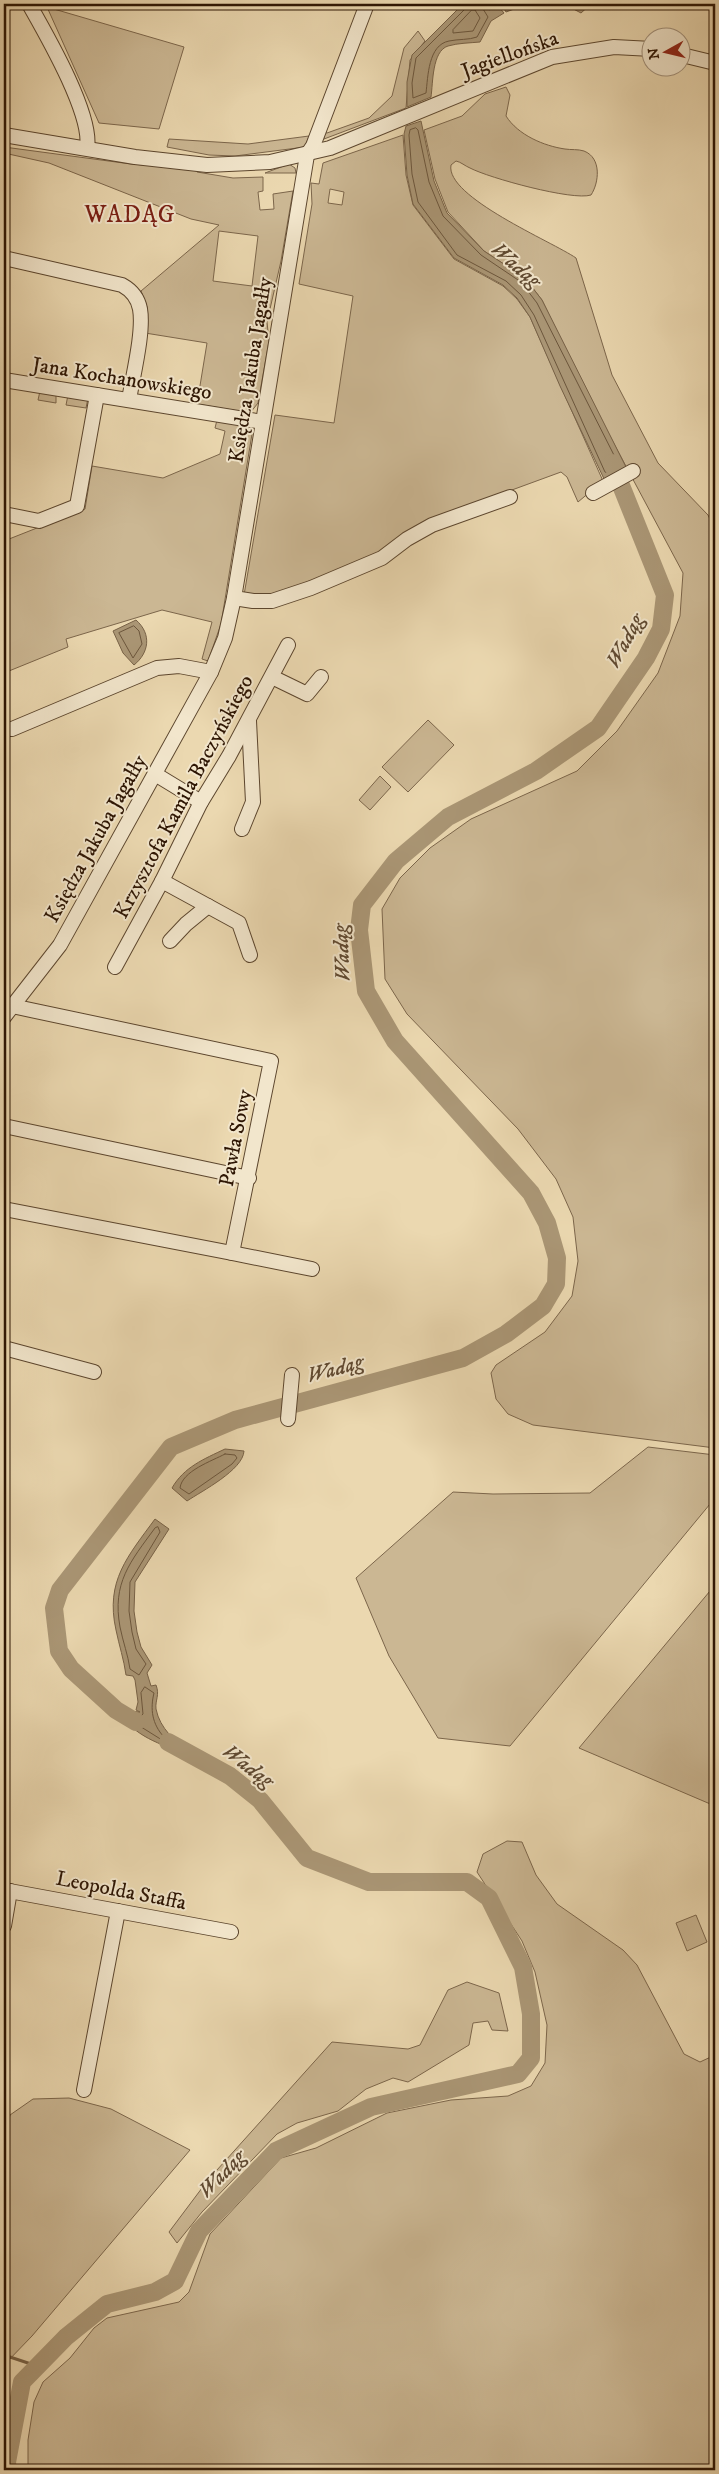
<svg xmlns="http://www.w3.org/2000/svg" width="719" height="2474" font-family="'IM FELL DW Pica',serif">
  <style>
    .green { fill: #cbb793; stroke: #7c664b; fill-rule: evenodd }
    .water { fill: #aa9675; stroke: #786247 }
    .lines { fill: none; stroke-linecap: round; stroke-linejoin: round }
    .shore { stroke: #6c563c; stroke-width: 1 }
    .stream { stroke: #786247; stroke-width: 3 }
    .river { stroke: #aa9675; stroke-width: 18 }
    .minor-casing { stroke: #5c462e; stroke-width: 16 }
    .minor { stroke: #f2e6cc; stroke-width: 14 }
    .labels { text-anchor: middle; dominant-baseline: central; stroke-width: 4; stroke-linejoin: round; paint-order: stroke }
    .street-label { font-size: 21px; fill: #2d1503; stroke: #f2e6cc }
    .water-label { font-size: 22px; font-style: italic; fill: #5f4931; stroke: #f2e6cc }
    .quarter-label { font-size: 24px; letter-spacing: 1px; fill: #7a1f14; stroke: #f2e6cc }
  </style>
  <rect width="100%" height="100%" fill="#ebd8b0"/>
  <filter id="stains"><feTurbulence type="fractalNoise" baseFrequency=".004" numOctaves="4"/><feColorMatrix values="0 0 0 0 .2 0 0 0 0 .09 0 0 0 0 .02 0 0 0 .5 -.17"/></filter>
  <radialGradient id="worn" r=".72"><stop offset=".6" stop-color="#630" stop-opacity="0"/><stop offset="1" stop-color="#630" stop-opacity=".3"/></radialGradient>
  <g class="green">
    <path d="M 47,7 L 184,47 L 159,129 L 99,123 Z"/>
    <path d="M 418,31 L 425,41 L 410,60 L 406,108 L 324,139 L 324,132 L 327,133 L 369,118 L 392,96 L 404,48 Z"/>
    <path d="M 506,87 L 510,95 L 506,116 C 518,135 544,146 565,149 C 571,150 578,149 584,151 C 602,158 599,183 591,195 C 573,201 489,178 470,168 C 465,166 461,162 456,161 L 451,165 C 445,197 553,242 576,258 L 612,375 L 658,463 L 708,515 L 715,529 L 715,1448 L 533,1425 L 508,1414 L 496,1399 L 491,1373 L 496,1365 L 545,1332 L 572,1296 L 578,1261 L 573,1217 L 556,1179 L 518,1129 L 407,1014 L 385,979 L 382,909 L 400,878 L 430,848 L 471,819 L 577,771 L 617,731 L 658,673 L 680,616 L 683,573 L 590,399 L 542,300 L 525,278 L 484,251 L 448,212 L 435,179 L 424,130 L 462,116 L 485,94 Z"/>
    <path d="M 403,135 L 406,175 L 413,205 L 454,259 L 503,286 L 517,299 L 530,317 L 603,481 L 578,502 L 567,477 L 561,472 L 430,520 L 379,554 L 271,597 L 244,595 L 275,415 L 334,423 L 353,296 L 299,284 L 312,204 L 311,183 L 319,184 L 323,163 ZM 330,189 L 344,192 L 342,205 L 328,203 Z"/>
    <path d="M 309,136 L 305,147 L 235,156 L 209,155 L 167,147 L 169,139 L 248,144 Z"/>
    <path d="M 4,147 L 131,164 L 198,169 L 197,172 L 233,178 L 263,177 L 263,191 L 258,192 L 260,210 L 274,209 L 273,194 L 293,191 L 281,261 L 267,322 L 269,341 L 258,403 L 250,413 L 197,404 L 207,343 L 145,333 L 147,307 L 141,291 L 219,225 L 191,219 L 49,163 L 4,153 ZM 219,231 L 258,236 L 252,286 L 213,281 Z"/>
    <path d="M 289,164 L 295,168 L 296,173 L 265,173 Z"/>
    <path d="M 40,391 L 56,393 L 56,403 L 38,400 Z"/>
    <path d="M 68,395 L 88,398 L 86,408 L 66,405 Z"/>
    <path d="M 217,420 L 245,425 L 252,434 L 221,624 L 208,661 L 202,659 L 212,622 L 162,610 L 66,639 L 68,647 L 4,673 L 4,541 L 85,509 L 92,466 L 163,478 L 220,454 L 225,431 L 215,428 Z"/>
    <path d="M 428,720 L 454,745 L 408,792 L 382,767 Z"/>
    <path d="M 380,776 L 391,787 L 370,810 L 359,800 Z"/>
    <path d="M 648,1447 L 715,1455 L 715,1498 L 510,1746 L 438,1738 L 389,1656 L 356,1578 L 453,1492 L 493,1494 L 590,1493 Z"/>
    <path d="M 715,1585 L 715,1806 L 579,1748 Z"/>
    <path d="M 507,1841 L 522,1842 L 536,1875 L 557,1904 L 623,1950 L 637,1965 L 684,2054 L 700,2062 L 715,2055 L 715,2470 L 28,2470 L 28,2440 L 34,2402 L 43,2382 L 70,2358 L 94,2328 L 107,2318 L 179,2302 L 189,2292 L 210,2234 L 281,2158 L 316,2148 L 387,2113 L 451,2100 L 508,2096 L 531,2086 L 545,2063 L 547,2025 L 535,1972 L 522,1941 L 477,1872 L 483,1854 Z"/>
    <path d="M 696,1915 L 707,1942 L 687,1951 L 676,1923 Z"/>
    <path d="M 467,1982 L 499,1993 L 508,2031 L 492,2030 L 488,2021 L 473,2023 L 469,2045 L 408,2082 L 393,2078 L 366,2089 L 338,2111 L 297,2123 L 277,2134 L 202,2212 L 177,2243 L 169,2232 L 208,2180 L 332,2042 L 408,2049 L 420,2045 L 448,1990 Z"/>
    <path d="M 69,2098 L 111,2109 L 190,2150 L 32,2336 L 4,2365 L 4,2139 L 10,2115 L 33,2099 Z"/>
  </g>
  <g class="water">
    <path d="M 463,4 L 485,4 L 489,10 L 498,6 L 504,13 L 491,21 L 480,42 C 470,43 458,43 448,46 C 432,51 433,83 431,97 L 407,107 L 407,82 L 412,55 Z"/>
    <path d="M 501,4 L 540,4 L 536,8 L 525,5 L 506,12 Z"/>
    <path d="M 564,4 L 591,4 L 581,13 Z"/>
    <path d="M 421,121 L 434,181 L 447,213 L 484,251 L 525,278 L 542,300 L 626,467 L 605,481 L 560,386 L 530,317 L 517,298 L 503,285 L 454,258 L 413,204 L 407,175 L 404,134 L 406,126 Z"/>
    <path d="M 136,620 C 152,634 149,653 134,665 L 123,653 L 113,631 Z"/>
    <path d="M 225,1449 L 244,1451 C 243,1470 202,1491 187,1501 L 172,1488 C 184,1467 204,1459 225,1449 Z"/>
    <path d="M 155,1519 L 169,1529 L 135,1582 L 134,1611 L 137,1632 L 141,1647 L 152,1665 L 147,1673 L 151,1686 L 156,1685 C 160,1695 155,1700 156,1709 C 160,1729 175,1740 189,1754 C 158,1744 136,1737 116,1710 L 140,1712 L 136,1710 L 138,1702 L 135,1680 L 133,1676 L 126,1675 C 124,1660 119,1645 116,1630 C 105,1581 128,1556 155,1519 Z"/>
  </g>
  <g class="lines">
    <g class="shore">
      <path d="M 466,4 L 465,9 L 416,58 L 412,83 L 413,98 L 426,93 C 428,77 428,45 449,41 C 458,39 469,40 477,37 L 488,17 L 480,4"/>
      <path d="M 472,10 L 475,10 L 480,18 L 473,31 L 453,33 L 453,30 Z"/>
      <path d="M 416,128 L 418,130 L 429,182 L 443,216 L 481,255 L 521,282 L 537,303 L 619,465 L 618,468 L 608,473 L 605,472 L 534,315 L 521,295 L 506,281 L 457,255 L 418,202 L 412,174 L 409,135 L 410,130 Z"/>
      <path d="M 134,626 L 139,631 L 142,644 L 133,658 L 119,633 Z"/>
      <path d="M 225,1454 L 235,1455 L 237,1458 L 232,1464 L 189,1494 L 180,1488 C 182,1471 212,1461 225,1454 Z"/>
      <path d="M 158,1527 L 160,1532 L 130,1582 L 129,1611 L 132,1632 L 136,1649 L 146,1664 L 139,1675 L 130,1669 C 128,1655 123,1642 120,1627 C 112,1583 130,1562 155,1528 Z"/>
      <path d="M 145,1687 L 154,1693 C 150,1709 152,1724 164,1737 L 162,1740 L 130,1720 L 131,1717 L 139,1718 L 143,1714 L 141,1693 Z"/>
    </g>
    <path class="stream" d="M 4,2355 L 37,2366"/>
    <g class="river">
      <path d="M 136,1722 L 116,1710 L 71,1669 L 59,1651 L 54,1608 L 60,1590 L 171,1447 L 235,1420 L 463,1358 L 506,1334 L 543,1306 L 556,1284 L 557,1258 L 547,1223 L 531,1193 L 395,1041 L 366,991 L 359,930 L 362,905 L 396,861 L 448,817 L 536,771 L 598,728 L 646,658 L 661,629 L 665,595 L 612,463"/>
      <path d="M 8,2470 L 7,2462 L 22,2382 L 66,2337 L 107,2304 L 155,2292 L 175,2281 L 199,2231 L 276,2151 L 371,2107 L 518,2074 L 531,2058 L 531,2014 L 523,1967 L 489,1898 L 467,1882 L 369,1882 L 307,1858 L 260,1800 L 230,1776 L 168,1742"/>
    </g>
    <g class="minor-casing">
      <g id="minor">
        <path d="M 29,4 C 46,34 93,115 87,148"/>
        <path d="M 682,55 L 715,63"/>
        <path d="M 4,135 L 135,157 L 207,165 L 270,162 L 330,148 L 552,57 L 614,47 L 652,49"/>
        <path d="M 4,258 L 122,285 C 131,290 138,298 140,309 C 144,332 133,375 129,400"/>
        <path d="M 4,380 L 263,422"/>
        <path d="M 593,493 L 633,471"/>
        <path d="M 4,514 L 39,521 L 77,506 L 97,395"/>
        <path d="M 234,598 L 253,601 L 272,601 L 311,588 L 382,558 L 407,539 L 432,525 L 510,497"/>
        <path d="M 272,677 L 307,694 L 321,677"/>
        <path d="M 12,729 L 157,668 L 179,666 L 211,672"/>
        <path d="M 155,774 L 201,802"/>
        <path d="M 242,829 L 253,802 L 249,721"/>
        <path d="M 162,881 L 239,923 L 250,955"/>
        <path d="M 170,941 L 186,924 L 208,906"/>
        <path d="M 115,967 L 162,881 L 201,802 L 229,756 L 288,645"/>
        <path d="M 4,1017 L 60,945 L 211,672 L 225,638 L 234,598 L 307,155 L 313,146 L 367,4"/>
        <path d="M 4,1126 L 249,1178"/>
        <path d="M 4,1209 L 232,1253 L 271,1061 L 12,1006"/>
        <path d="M 232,1253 L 312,1269"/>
        <path d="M 4,1348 L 94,1372"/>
        <path d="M 288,1419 L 292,1375"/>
        <path d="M 4,1890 L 231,1932"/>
        <path d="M 4,1926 L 10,1891"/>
        <path d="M 84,2090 L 118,1911"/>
      </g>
    </g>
    <use href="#minor" class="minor"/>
  </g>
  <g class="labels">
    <g class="street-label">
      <text transform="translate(510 55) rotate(-20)">Jagiellońska</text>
      <text transform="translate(251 370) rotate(-81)">Księdza Jakuba Jagałły</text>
      <text transform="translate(122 379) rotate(9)">Jana Kochanowskiego</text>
      <text transform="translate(184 797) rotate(-62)">Krzysztofa Kamila Baczyńskiego</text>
      <text transform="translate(96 839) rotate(-61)">Księdza Jakuba Jagałły</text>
      <text transform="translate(236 1138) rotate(-79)">Pawła Sowy</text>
      <text transform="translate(121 1891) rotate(11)">Leopolda Staffa</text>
    </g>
    <g class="water-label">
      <text transform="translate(516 265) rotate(41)">Wadąg</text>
      <text transform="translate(625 641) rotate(-62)">Wadąg</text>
      <text transform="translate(342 953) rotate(-93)">Wadąg</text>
      <text transform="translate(335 1369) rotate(-15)">Wadąg</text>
      <text transform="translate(248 1766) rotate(37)">Wadąg</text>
      <text transform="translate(222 2174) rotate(-46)">Wadąg</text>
    </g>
    <g class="quarter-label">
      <text x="130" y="215">WADĄG</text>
    </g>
  </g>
  <rect width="719" height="2474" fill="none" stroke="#ebd8b0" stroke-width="20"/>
  <rect x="5" y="5" width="709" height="2464" fill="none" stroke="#2d1503" stroke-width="2.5"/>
  <rect x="10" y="10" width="699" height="2454" fill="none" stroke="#2d1503"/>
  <g transform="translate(666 52) rotate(262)"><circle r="24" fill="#f2e6cc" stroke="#a3927c"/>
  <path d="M0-4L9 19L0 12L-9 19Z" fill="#8f2418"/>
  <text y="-8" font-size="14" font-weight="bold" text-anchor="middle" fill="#2d1503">N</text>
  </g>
  <rect width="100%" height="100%" filter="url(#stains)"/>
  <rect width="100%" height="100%" fill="url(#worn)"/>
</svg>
